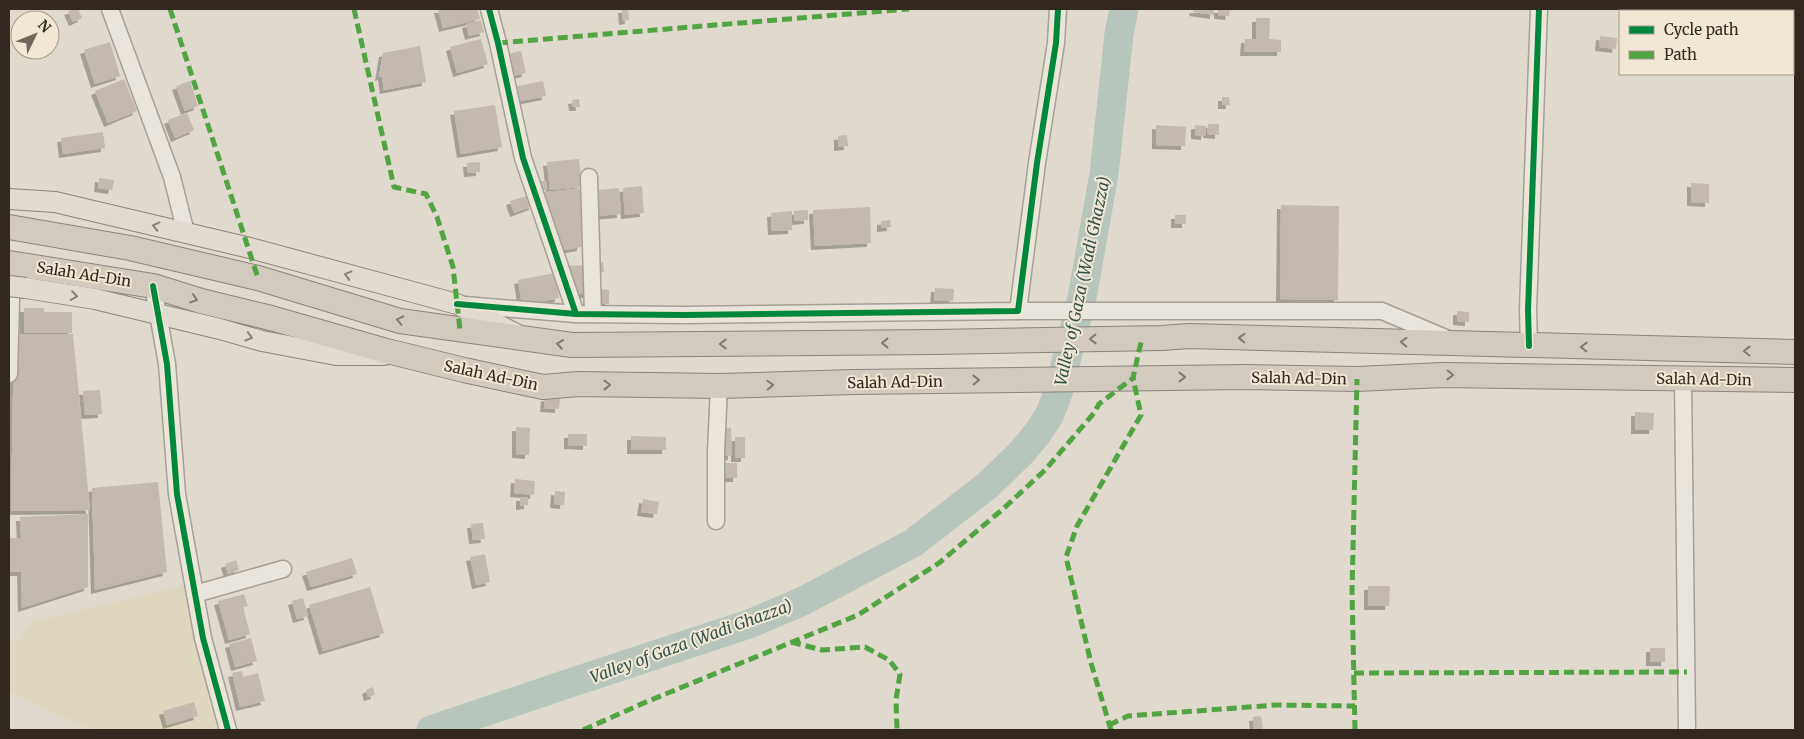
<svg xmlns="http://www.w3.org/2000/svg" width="1804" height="739" font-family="Merriweather,serif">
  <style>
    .farmland { fill: #ded6bf }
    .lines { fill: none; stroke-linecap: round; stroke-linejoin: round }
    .river { stroke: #b7c5bc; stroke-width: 29 }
    .building { fill: #c4b9ae; filter: url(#shadow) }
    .minor-casing { stroke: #a59f96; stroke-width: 19 }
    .major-casing { stroke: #8b847d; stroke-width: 22 }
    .highway-casing { stroke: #8b847d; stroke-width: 26 }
    .minor { stroke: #e9e5dd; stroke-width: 16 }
    .major { stroke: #e0dad0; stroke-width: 20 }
    .highway { stroke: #d2cabe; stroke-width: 24 }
    .major-bridge-casing { stroke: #8b847d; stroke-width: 22; stroke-linecap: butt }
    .major-bridge { stroke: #e0dad0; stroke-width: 20 }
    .quiet { stroke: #52a341; stroke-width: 5; stroke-dasharray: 10 5; stroke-linecap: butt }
    .cycleway-casing { stroke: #f1e7d4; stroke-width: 9 }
    .cycleway { stroke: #00873e; stroke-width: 6 }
    .oneway { stroke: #8a8178 }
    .oneway2 { stroke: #82796e }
    .labels { text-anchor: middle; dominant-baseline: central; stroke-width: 4; stroke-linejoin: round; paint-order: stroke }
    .street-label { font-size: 15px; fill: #33281f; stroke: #f1e7d4 }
    .water-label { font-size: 16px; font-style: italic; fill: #31514d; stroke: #f1e7d4 }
  </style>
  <defs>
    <filter id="shadow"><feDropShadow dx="-4" dy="4" stdDeviation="0" flood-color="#0004"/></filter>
  </defs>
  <rect width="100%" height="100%" fill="#e0d9cd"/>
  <path class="farmland" d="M 184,586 L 217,730 L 93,730 L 9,692 L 9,640 L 18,643 L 32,622 Z"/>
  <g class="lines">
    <path class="river" d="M 431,730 L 567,684 L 749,624 L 801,602 L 913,543 L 988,485 L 1020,454 L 1037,434 L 1050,414 L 1058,393 L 1082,298 L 1104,174 L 1119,34 L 1124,9"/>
  </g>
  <g class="building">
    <path d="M 75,9 L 78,9 L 82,18 L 73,22 L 68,11 Z"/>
    <path d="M 438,9 L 477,9 L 480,19 L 443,28 Z"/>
    <path d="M 622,9 L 628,9 L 629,20 L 623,21 Z"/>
    <path d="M 1194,9 L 1214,9 L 1214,15 L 1193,12 Z"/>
    <path d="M 1218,9 L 1230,9 L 1229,16 L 1218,15 Z"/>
    <path d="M 1256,18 L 1270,18 L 1269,39 L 1281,40 L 1281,52 L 1244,52 L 1245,39 L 1256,39 Z"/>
    <path d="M 481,20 L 484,32 L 469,36 L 466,24 Z"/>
    <path d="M 1600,36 L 1617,38 L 1616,49 L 1599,47 Z"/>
    <path d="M 481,39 L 488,64 L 457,73 L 450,47 Z"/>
    <path d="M 110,42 L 120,76 L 95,84 L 84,50 Z"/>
    <path d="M 420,46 L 426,82 L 384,90 L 382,76 L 379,77 L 383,53 Z"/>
    <path d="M 521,51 L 526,73 L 512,76 L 507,54 Z"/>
    <path d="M 124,79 L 137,111 L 108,123 L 95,91 Z"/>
    <path d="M 190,81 L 198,106 L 185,111 L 176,86 Z"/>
    <path d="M 543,81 L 546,96 L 516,102 L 513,87 Z"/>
    <path d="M 1222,97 L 1229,97 L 1230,105 L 1222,105 Z"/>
    <path d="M 579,99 L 580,107 L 573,107 L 572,100 Z"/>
    <path d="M 495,105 L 502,147 L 461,154 L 454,111 Z"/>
    <path d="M 187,113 L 194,130 L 175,138 L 168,120 Z"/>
    <path d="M 1208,124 L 1219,124 L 1219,135 L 1207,134 Z"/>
    <path d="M 1156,125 L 1186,127 L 1185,146 L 1156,145 Z"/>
    <path d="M 1195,125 L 1206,126 L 1205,136 L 1195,135 Z"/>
    <path d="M 103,132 L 105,148 L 63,154 L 61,138 Z"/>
    <path d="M 847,135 L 848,146 L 838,147 L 838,136 Z"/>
    <path d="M 579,159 L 582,187 L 550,190 L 547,162 Z"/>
    <path d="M 480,162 L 480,172 L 468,173 L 467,163 Z"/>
    <path d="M 99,178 L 114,180 L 112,190 L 98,188 Z"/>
    <path d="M 537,181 L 546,181 L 547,190 L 538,191 Z"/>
    <path d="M 1691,183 L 1709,184 L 1709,203 L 1691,202 Z"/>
    <path d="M 642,186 L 644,213 L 625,215 L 623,188 Z"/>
    <path d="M 583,188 L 581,247 L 559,251 L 538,193 Z"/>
    <path d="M 619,188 L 621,214 L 597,216 L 595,190 Z"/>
    <path d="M 530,195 L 533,206 L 514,213 L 510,201 Z"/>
    <path d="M 1281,205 L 1339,206 L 1338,300 L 1280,299 Z"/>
    <path d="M 870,207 L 871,243 L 815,246 L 813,210 Z"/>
    <path d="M 808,210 L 808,220 L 794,221 L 794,211 Z"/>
    <path d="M 792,211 L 792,230 L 772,231 L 771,213 Z"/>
    <rect x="1175" y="215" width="11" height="9"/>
    <path d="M 890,220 L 891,227 L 881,228 L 881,221 Z"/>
    <path d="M 603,262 L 604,272 L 598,273 L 596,263 Z"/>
    <path d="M 589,265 L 590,294 L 575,294 L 566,266 Z"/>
    <path d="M 555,273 L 559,298 L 522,305 L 518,280 Z"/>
    <path d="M 935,288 L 954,289 L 953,301 L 934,300 Z"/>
    <path d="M 599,289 L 609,290 L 609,304 L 599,304 Z"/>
    <path d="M 24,308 L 44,308 L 44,312 L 72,312 L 72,333 L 24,333 Z"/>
    <path d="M 1457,311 L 1469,312 L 1469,322 L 1457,321 Z"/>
    <path d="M 14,334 L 73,334 L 90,510 L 11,511 Z"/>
    <path d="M 100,390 L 102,414 L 85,415 L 83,391 Z"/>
    <path d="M 545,397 L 560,399 L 559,409 L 544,408 Z"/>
    <path d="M 1635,412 L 1654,413 L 1653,430 L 1635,430 Z"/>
    <path d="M 516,427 L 530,428 L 529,455 L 516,454 Z"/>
    <path d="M 721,428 L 731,428 L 732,456 L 722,456 Z"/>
    <path d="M 568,434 L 587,434 L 587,446 L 568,445 Z"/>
    <path d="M 631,436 L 666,437 L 666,450 L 631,450 Z"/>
    <rect x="735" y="437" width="10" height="21"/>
    <rect x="724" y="463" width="13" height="15"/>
    <path d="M 515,479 L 535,481 L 534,495 L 514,493 Z"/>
    <path d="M 158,482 L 167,572 L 95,590 L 92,488 Z"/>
    <path d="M 555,491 L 565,492 L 564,505 L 554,504 Z"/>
    <path d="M 520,497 L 528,497 L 528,505 L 520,506 Z"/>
    <path d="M 643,499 L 659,502 L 657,514 L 641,512 Z"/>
    <path d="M 88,514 L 88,587 L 22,608 L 21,572 L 9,572 L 9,538 L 21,538 L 20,517 Z"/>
    <path d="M 483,523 L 485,539 L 473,540 L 471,524 Z"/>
    <path d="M 485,554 L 490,582 L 476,585 L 470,557 Z"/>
    <path d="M 352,558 L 357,574 L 311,587 L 306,572 Z"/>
    <path d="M 236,560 L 239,570 L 228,574 L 225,564 Z"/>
    <path d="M 1368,586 L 1390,586 L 1389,606 L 1368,606 Z"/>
    <path d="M 370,587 L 384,633 L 323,651 L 309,605 Z"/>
    <path d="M 244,594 L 248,606 L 243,607 L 250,634 L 229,640 L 218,601 Z"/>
    <path d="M 303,598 L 308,616 L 297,619 L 292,601 Z"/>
    <path d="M 251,638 L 257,661 L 235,667 L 229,644 Z"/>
    <rect x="1650" y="648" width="15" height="14"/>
    <path d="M 242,671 L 243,677 L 258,673 L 265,701 L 240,707 L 232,673 Z"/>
    <path d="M 373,687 L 375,695 L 368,697 L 366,690 Z"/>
    <path d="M 194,702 L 198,716 L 167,725 L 163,711 Z"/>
    <path d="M 1261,716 L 1263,730 L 1254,730 L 1253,717 Z"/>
  </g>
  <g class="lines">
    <g class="minor-casing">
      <g id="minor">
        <path d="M 110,9 L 172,177 L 186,233"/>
        <path d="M 489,9 L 498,43 L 523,158 L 576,314"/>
        <path d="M 589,177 L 593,314"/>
        <path d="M 153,286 L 167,364 L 177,494 L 203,638 L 228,730"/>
        <path d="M 464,305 L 576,314 L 683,315 L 1018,311 L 1037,163 L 1056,43 L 1058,9"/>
        <path d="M 1018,311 L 1382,311 L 1448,339"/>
        <path d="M 1529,346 L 1528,310 L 1539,9"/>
        <path d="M 9,374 L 12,263"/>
        <path d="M 1683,379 L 1687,730"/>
        <path d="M 716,521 L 716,452 L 719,386"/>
        <path d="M 195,594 L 283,569"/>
      </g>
    </g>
    <g class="major-casing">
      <g id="major">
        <path d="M 9,199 L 55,202 L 250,248 L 457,304 L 516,334"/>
        <path d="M 26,288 L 95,299 L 220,329 L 262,341 L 336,355 L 384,355"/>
      </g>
    </g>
    <g class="highway-casing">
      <g id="highway">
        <path d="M 9,227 L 130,248 L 258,278 L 400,321 L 572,345 L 934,342 L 1162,338 L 1189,336 L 1795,352"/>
        <path d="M 9,263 L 153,286 L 201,301 L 271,318 L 383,350 L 464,370 L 543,387 L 578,384 L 719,386 L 853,382 L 1244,377 L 1357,379 L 1442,375 L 1795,380"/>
      </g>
    </g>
    <use href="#minor" class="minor"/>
    <use href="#major" class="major"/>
    <use href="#highway" class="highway"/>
    <g class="major-bridge-casing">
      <path id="major-bridge" d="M 9,286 L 26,288"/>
    </g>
    <use href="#major-bridge" class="major-bridge"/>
    <g class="quiet">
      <path d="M 170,9 L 258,278"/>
      <path d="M 354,9 L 394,187 L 426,194 L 437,217 L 453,267 L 460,330"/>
      <path d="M 498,43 L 909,9"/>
      <path d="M 791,642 L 822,650 L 865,647 L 889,660 L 900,674 L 896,700 L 897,730"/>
      <path d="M 1354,673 L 1687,672"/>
      <path d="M 1109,725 L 1128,716 L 1276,705 L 1355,706"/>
      <path d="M 583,730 L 646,702 L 858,615 L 939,563 L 1003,509 L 1045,470 L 1094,413 L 1099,404 L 1133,378 L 1142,338"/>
      <path d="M 1111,730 L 1091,663 L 1066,557 L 1077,526 L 1141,415 L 1133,378"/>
      <path d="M 1355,730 L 1352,591 L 1357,379"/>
    </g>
    <g class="cycleway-casing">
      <g id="cycleway">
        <path d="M 489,9 L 498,43 L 523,158 L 576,314"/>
        <path d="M 153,286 L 167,364 L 177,494 L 203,638 L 228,730"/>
        <path d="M 457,304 L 576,314 L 683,315 L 1018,311 L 1037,163 L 1056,43 L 1058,9"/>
        <path d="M 1529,346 L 1528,310 L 1539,9"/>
      </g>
    </g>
    <use href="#cycleway" class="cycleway"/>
  </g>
  <defs><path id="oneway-chevron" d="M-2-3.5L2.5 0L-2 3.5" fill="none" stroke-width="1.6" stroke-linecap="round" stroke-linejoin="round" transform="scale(1.25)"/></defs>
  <g class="oneway">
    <use href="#oneway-chevron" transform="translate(156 226) rotate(-167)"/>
    <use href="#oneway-chevron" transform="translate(348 275) rotate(-165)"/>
    <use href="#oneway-chevron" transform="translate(74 296) rotate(9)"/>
    <use href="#oneway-chevron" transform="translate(249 337) rotate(16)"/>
  </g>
  <g class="oneway2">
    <use href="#oneway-chevron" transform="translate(194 299) rotate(18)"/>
    <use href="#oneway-chevron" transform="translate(400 320) rotate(-167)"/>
    <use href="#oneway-chevron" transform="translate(1242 338) rotate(-178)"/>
    <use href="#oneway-chevron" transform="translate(1093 339) rotate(179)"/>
    <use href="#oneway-chevron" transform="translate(1404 342) rotate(-178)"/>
    <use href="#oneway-chevron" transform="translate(885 343) rotate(180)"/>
    <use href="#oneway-chevron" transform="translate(560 344) rotate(-172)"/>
    <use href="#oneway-chevron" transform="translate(723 344) rotate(180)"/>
    <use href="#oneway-chevron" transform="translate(1584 347) rotate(-179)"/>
    <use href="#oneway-chevron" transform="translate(1747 351) rotate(-179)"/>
    <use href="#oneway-chevron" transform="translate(1450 375) rotate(1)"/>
    <use href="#oneway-chevron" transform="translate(1182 377) rotate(-1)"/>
    <use href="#oneway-chevron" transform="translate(976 380) rotate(-1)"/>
    <use href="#oneway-chevron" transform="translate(607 385)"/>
    <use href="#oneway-chevron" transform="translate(770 385) rotate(-2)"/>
  </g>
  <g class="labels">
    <g class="street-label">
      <text transform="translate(84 274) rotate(9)">Salah Ad-Din</text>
      <text transform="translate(491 375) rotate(12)">Salah Ad-Din</text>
      <text transform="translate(1299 378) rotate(1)">Salah Ad-Din</text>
      <text transform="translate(1704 379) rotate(1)">Salah Ad-Din</text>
      <text transform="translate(895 382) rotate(-1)">Salah Ad-Din</text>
    </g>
    <g class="water-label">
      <text transform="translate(1082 281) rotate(-78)">Valley of Gaza (Wadi Ghazza)</text>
      <text transform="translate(691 641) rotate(-20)">Valley of Gaza (Wadi Ghazza)</text>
    </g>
  </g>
  <rect width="1804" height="739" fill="none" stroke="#33281f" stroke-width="20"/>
  <rect x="1619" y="10" width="175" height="65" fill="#f1e7d4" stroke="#a59b8c"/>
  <rect x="1629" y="26" width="25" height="8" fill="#00873e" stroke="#a59b8c"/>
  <text x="1664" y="35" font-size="15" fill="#33281f">Cycle path</text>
  <rect x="1629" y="51" width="25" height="8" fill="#52a341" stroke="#a59b8c"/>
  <text x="1664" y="60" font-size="15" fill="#33281f">Path</text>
  <g transform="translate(35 35) rotate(47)"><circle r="24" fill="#f1e7d4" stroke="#a59b8c"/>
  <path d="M0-4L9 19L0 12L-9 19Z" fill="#70665c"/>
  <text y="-8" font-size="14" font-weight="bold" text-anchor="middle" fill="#33281f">N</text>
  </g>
</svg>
